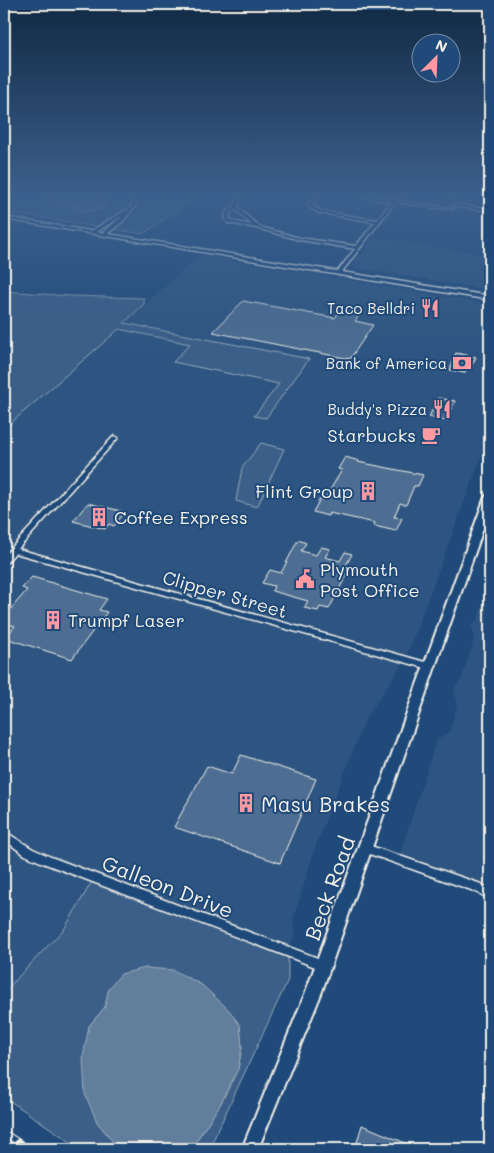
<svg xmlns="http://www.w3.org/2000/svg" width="494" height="1153" font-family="Mali,sans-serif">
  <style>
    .built { fill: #2d5581 }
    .green { fill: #3a5f88; stroke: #97a8b8 }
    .water { fill: #627e9d; stroke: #9cacbb }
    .building { fill: #4d6e92; stroke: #f4f1e8 }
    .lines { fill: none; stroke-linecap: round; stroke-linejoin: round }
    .minor-casing { stroke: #f4f1e8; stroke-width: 3 }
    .tertiary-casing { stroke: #f4f1e8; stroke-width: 3 }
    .secondary-casing { stroke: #f4f1e8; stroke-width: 4 }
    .minor { fill: #1f4a7a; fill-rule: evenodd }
    .tertiary { fill: #1f4a7a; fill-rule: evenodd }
    .secondary { fill: #1f4a7a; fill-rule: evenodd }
    .rail-casing { stroke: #f4f1e8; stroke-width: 7 }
    .rail { stroke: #1f4a7a; stroke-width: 5; stroke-dasharray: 14; stroke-linecap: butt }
    .labels { text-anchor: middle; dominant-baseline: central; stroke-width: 4; stroke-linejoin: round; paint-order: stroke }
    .far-poi-label { font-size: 15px; fill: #f4f1e8; stroke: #1f4a7a; text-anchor: end }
    .poi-label { font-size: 18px; fill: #f4f1e8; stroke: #1f4a7a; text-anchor: start }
    .street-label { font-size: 18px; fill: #f4f1e8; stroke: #1f4a7a }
    .near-poi-label { font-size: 21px; fill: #f4f1e8; stroke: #1f4a7a; text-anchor: start }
    .near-street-label { font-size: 21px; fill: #f4f1e8; stroke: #1f4a7a }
  </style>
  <rect width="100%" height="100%" fill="#1f4a7a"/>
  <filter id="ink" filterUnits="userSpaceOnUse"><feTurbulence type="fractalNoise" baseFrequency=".02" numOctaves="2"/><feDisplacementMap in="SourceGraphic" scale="10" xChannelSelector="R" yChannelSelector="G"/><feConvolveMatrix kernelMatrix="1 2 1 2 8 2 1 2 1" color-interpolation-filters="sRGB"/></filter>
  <g filter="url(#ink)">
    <g class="built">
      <path d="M 374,237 L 481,254 L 490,239 L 490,290 L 350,267 Z"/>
      <path d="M 200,255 L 490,304 L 490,434 L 405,660 L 366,718 L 316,845 L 293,920 L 295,934 L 288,952 L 94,878 L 65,928 L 4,992 L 4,429 L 119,329 L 191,344 L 174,362 L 297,357 L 124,322 Z"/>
      <path d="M 490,577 L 490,894 L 477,887 L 398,860 L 436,741 L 450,731 L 457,703 L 454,688 L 461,680 L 475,636 L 471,626 L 478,619 Z"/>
    </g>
    <g class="green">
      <path d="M 4,196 L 197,196 L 143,234 L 4,212 Z"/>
      <path d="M 365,196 L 443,196 L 455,199 L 450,206 L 445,207 Z"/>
      <path d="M 4,291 L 70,296 L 144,298 L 144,304 L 124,323 L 309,359 L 266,418 L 254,416 L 279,384 L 173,362 L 190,344 L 119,329 L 4,429 Z"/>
      <path d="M 261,443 L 284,449 L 257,507 L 236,501 L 242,468 Z"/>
      <path d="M 94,878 L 288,952 L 288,980 L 209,1149 L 191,1149 L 221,1103 L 238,1069 L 242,1047 L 240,1025 L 109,988 L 105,1007 L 89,1026 L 97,1122 L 119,1149 L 81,1149 L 4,1097 L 4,992 L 65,928 Z"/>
    </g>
    <g class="water">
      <path d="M 43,196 L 85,196 L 62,207 L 50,204 Z"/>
      <path d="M 107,196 L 110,201 L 103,210 L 84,211 L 70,208 L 86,199 Z"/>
      <path d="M 145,968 L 173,970 L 202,985 L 228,1009 L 240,1025 L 242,1047 L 238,1069 L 221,1103 L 191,1149 L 119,1149 L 97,1122 L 85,1094 L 83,1057 L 89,1026 L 105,1007 L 109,988 L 121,974 Z"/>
    </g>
    <g class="building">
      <path d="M 243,301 L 335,318 L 340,311 L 360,314 L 355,321 L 373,325 L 350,359 L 213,332 Z"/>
      <path d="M 456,353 L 476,357 L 472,365 L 464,373 L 450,370 Z"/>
      <path d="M 438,398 L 455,401 L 446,421 L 429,417 Z"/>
      <path d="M 345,457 L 359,461 L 358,462 L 423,475 L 418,486 L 414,486 L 406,505 L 400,503 L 394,517 L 402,518 L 396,531 L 374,526 L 375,523 L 329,513 L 328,516 L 313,512 L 320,499 L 324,500 L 342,470 L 338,469 Z"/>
      <path d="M 88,503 L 125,512 L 114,526 L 109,524 L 105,529 L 73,521 Z"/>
      <path d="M 298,540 L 306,543 L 301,551 L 316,555 L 321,547 L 330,549 L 325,557 L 340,561 L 345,552 L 352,554 L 342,573 L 347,574 L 329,609 L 320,607 L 318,611 L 304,608 L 308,601 L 272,591 L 274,586 L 262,583 L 270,570 L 281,573 Z"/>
      <path d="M 32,577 L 107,599 L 99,610 L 107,612 L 72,659 L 5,638 L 15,626 L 4,623 L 4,617 L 27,590 L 22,588 Z"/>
      <path d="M 241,755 L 316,779 L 280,863 L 174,827 L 207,766 L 232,774 Z"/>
      <path d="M 362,1125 L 420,1149 L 355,1149 Z"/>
    </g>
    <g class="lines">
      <g class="minor-casing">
        <g id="minor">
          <path d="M 132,196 L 136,196 L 136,205 L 124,220 L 106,235 L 102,234 L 123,215 L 95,233 L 91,233 L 91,231 L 124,211 L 126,211 L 132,205 Z"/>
          <path d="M 238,196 L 242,196 L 238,208 L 260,227 L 300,238 L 356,246 L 375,222 L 319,213 L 311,209 L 308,204 L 315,196 L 319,196 L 312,204 L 314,207 L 321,211 L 377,220 L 391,202 L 358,196 L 369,196 L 454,209 L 452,210 L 395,202 L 341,273 L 339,273 L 337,272 L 355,249 L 300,240 L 256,228 L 228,223 L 225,217 L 226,212 L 234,207 ZM 236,210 L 252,225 L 232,221 L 229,217 L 230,213 Z"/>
          <path d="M 453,196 L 461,196 L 462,197 L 460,198 Z"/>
          <path d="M 455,204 L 490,209 L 490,211 L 454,206 L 453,205 Z"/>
          <path d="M 115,436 L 118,438 L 117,439 L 18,549 L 429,663 L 432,664 L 433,666 L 432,668 L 429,669 L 15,553 L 7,562 L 4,562 L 4,556 L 113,437 Z"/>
          <path d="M 4,831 L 33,849 L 51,857 L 323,960 L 327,961 L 329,965 L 327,969 L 323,970 L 43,863 L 25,855 L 4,840 Z"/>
          <path d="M 365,844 L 481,884 L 490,889 L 490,899 L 474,891 L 361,851 L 360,848 L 361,845 Z"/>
        </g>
      </g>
      <g class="tertiary-casing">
        <path id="tertiary" d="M 4,217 L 490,296 L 490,300 L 4,219 Z"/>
      </g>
      <g class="secondary-casing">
        <path id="secondary" d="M 490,494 L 490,509 L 321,994 L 258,1149 L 242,1149 L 305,994 L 485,497 Z"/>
      </g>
      <use href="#minor" class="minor"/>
      <use href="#tertiary" class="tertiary"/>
      <use href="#secondary" class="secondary"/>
      <g class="rail-casing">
        <path id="rail" d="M 4,1133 L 29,1149"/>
      </g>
      <use href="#rail" class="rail"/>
    </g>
  </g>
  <linearGradient id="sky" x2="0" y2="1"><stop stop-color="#112943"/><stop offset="0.55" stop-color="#3c608d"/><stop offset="1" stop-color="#3c608d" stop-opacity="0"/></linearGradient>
  <rect width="494" height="357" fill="url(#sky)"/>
  <defs>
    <g id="restaurant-bare" transform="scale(1.5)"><path d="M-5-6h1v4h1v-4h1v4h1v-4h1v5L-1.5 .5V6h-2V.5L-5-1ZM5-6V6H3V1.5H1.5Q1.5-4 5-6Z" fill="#ff9aa2" stroke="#1f4a7a" stroke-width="2.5" paint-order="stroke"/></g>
    <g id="bank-bare" transform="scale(1.5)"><path d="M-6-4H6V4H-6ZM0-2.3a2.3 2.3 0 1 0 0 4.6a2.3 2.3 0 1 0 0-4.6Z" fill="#ff9aa2" stroke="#1f4a7a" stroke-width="2.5" paint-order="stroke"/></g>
    <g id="cafe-bare" transform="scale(1.5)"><path d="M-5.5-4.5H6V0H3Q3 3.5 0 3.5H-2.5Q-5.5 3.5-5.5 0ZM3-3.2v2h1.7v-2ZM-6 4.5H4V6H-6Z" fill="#ff9aa2" stroke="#1f4a7a" stroke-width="2.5" paint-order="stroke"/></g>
    <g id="building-bare" transform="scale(1.5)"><path d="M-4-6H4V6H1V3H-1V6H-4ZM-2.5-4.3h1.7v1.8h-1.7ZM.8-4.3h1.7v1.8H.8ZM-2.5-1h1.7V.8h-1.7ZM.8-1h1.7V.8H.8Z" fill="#ff9aa2" stroke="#1f4a7a" stroke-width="2.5" paint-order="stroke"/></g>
    <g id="civic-bare" transform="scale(1.5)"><path d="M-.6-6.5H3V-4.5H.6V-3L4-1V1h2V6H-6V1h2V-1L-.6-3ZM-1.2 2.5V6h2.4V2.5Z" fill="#ff9aa2" stroke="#1f4a7a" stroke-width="2.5" paint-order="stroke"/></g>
  </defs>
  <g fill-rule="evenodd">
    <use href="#restaurant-bare" x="430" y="308"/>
    <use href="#bank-bare" x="462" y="363"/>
    <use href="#restaurant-bare" x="442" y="409"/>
    <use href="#cafe-bare" x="431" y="435"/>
    <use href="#building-bare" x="368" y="491"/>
    <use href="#building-bare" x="99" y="517"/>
    <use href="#civic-bare" x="305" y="579"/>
    <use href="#building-bare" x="53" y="620"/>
    <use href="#building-bare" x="246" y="803"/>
  </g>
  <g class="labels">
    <g class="far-poi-label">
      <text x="415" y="308">Taco Belldri</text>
      <text x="447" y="363">Bank of America</text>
      <text x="427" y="409">Buddy's Pizza</text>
    </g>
    <g class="poi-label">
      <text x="416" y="435" text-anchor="end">Starbucks</text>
      <text x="353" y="491" text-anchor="end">Flint Group</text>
      <text x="114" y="517">Coffee Express</text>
      <text x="320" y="569">Plymouth<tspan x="320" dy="21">Post Office</tspan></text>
      <text x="68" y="620">Trumpf Laser</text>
    </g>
    <g class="street-label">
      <text transform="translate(225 594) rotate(16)">Clipper Street</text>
    </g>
    <g class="near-poi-label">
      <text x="261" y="803">Masu Brakes</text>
    </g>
    <g class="near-street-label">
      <text transform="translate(168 886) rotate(21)">Galleon Drive</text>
      <text transform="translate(329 888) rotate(-70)">Beck Road</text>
    </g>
  </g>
  <rect width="494" height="1153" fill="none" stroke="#1f4a7a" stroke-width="20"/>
  <rect x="10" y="10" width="474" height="1133" fill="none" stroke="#f4f1e8" stroke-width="2" filter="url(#ink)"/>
  <g transform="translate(436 58) rotate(24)"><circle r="24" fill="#1f4a7a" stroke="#748da6"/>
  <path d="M0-4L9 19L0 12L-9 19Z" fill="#ff9aa2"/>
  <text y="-8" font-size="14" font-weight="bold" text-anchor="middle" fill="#f4f1e8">N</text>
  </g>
</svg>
